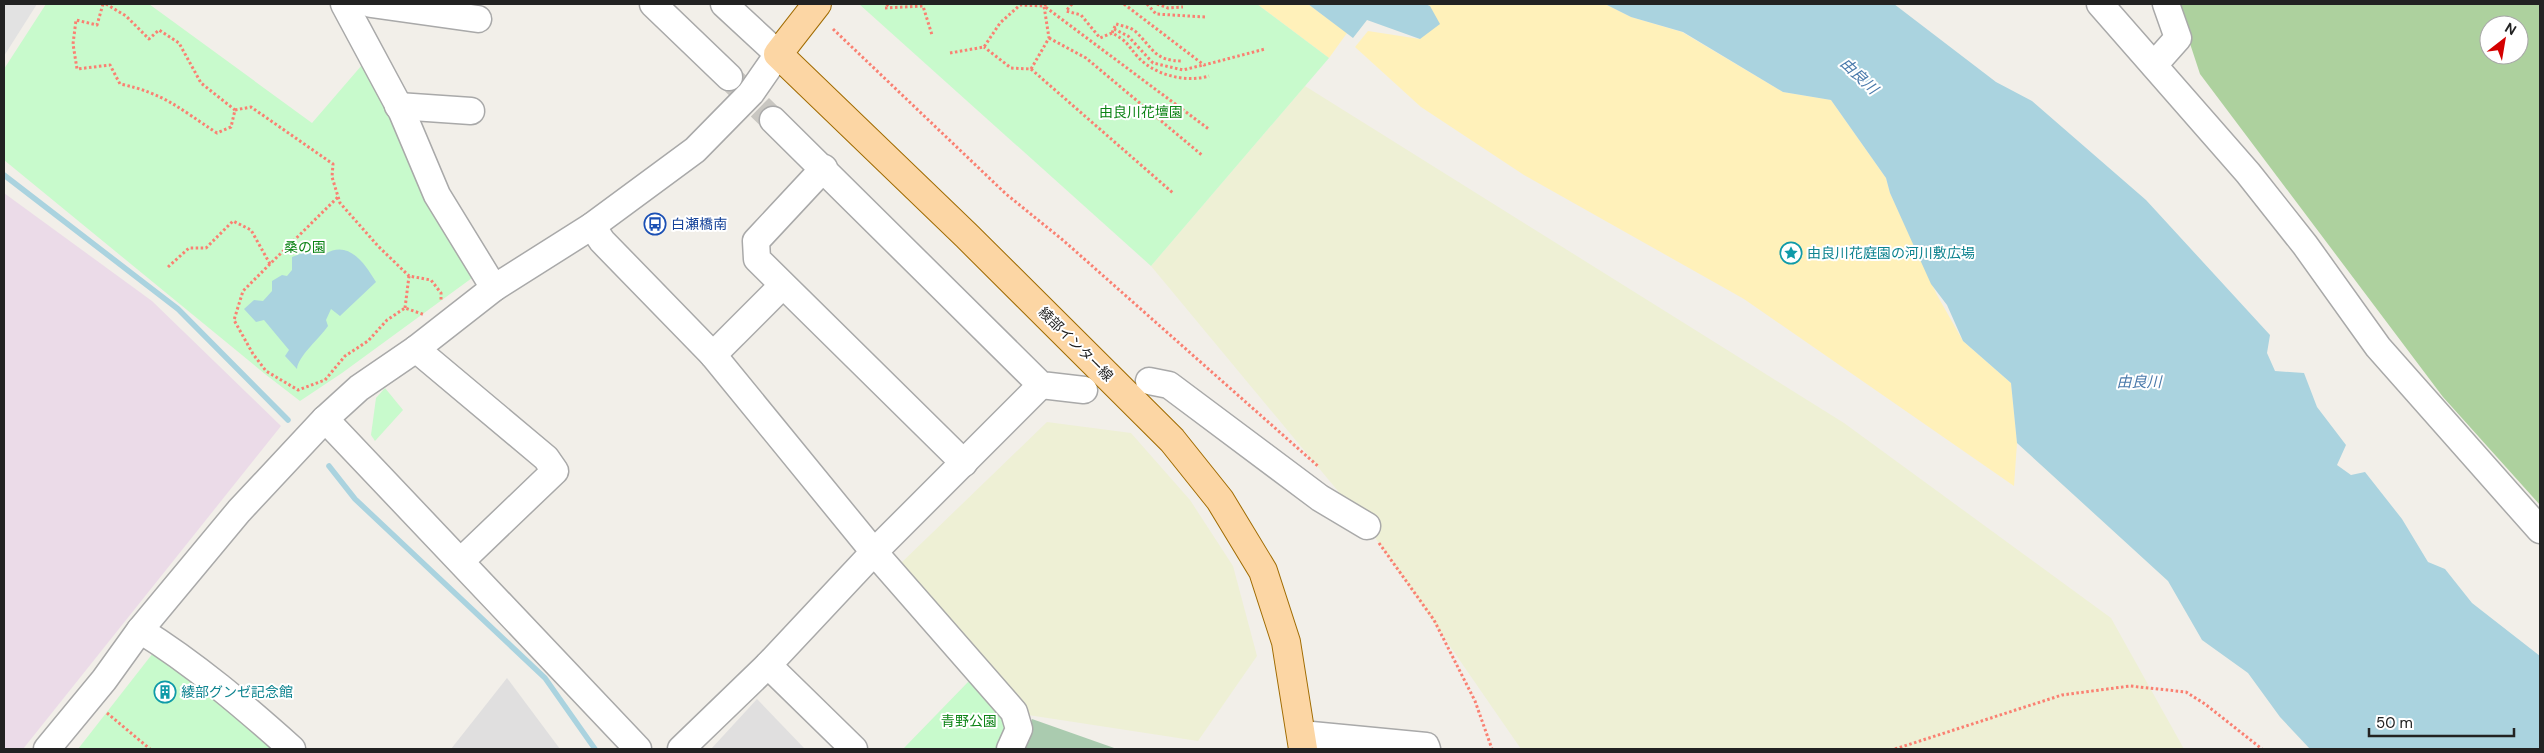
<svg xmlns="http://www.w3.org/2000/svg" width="2544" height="753" font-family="'DM Sans','Noto Sans JP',sans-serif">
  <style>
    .residential { fill: #e0dfdf }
    .industrial { fill: #ebdbe8 }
    .farmland { fill: #eef0d5 }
    .forest { fill: #add19e; fill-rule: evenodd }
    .sand { fill: #fff1ba }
    .cemetery { fill: #aacbaf }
    .park { fill: #c8facc }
    .parking { fill: #e2e2e2 }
    .water { fill: #aad3df }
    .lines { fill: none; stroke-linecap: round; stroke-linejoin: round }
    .stream { stroke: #aad3df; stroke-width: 5.5 }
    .minor-tunnel { stroke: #c8c6c1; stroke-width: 26; stroke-dasharray: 26 13; stroke-linecap: butt }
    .minor-casing { stroke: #a9a9a9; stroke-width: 29 }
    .major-casing { stroke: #a06b00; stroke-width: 30 }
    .path { stroke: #fa8072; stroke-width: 3; stroke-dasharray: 2.5 2.5; stroke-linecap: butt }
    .minor { stroke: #fff; stroke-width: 26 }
    .major { stroke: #fcd6a4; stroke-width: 28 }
    .labels { text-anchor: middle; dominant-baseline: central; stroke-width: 4; stroke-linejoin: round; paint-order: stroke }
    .park-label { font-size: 14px; fill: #0c8416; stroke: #fff }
    .transit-label { font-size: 14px; fill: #164399; stroke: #fff; text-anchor: start }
    .culture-label { font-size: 14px; fill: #0d838f; stroke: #fff; text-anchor: start }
    .street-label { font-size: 14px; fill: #222; stroke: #fff }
    .water-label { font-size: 15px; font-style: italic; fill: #4a7aab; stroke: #fff }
  </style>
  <rect width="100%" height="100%" fill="#f2efe9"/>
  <g class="residential">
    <path d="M 507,678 L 560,749 L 451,749 Z"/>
    <path d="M 757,699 L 805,749 L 711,749 Z"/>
  </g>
  <path class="industrial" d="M 4,193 L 152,301 L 281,426 L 23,749 L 4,749 Z"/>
  <g class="farmland">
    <path d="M 1305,86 L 1844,423 L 2111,618 L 2184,749 L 1521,749 L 1367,526 L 1151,266 Z"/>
    <path d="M 1047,422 L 1131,433 L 1190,500 L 1233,566 L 1257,656 L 1198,741 L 1028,715 L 900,564 Z"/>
  </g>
  <path class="forest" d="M 2177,4 L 2540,4 L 2540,505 L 2443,397 L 2200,74 ZM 2489,25 L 2519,25 L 2519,55 L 2489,55 Z"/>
  <g class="sand">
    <path d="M 1257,4 L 1308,4 L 1347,33 L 1329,58 Z"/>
    <path d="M 1425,4 L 1605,4 L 1631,17 L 1682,32 L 1783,92 L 1831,100 L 1886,178 L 1890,193 L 1937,295 L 1963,341 L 2011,383 L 2017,443 L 2014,486 L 1744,299 L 1524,175 L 1421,107 L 1355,47 L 1368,31 L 1420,39 L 1430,6 Z"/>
  </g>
  <path class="cemetery" d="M 1032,719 L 1117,749 L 1020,749 Z"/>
  <g class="park">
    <path d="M 46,4 L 149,4 L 312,123 L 368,58 L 472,278 L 342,373 L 300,401 L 265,374 L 4,160 L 4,69 Z"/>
    <path d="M 859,4 L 1257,4 L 1329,58 L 1151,266 Z"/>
    <path d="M 385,388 L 403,410 L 375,441 L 371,435 L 376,398 Z"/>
    <path d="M 153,653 L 158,654 L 280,749 L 78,749 Z"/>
    <path d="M 969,681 L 1007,724 L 998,749 L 903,749 Z"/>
  </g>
  <path class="parking" d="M 4,4 L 37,4 L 4,56 Z"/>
  <g class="water">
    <path d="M 1308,4 L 1425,4 L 1430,6 L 1440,24 L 1420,39 L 1367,20 L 1353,38 Z"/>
    <path d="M 1605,4 L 1894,4 L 1996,82 L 2032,101 L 2146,200 L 2270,335 L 2267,353 L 2275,371 L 2304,373 L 2317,407 L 2346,445 L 2337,465 L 2351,475 L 2365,472 L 2402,519 L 2428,562 L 2445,569 L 2472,603 L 2540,656 L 2540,749 L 2310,749 L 2280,717 L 2248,673 L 2202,640 L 2168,581 L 2017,443 L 2011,383 L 1963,341 L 1947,305 L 1931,284 L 1890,193 L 1886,178 L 1831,100 L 1783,92 L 1683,32 L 1631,17 Z"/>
    <path d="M 316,248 L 325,254 C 349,239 365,264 376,282 L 340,316 L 331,309 L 326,320 L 328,326 C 320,338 298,356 297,369 L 285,356 L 289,350 L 264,320 L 256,322 L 244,309 L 254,300 L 263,301 L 272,291 L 272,281 L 282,275 L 287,276 L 292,270 L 292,257 Z"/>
  </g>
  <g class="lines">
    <g class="stream">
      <path d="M 4,175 L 178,309 L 288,420"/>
      <path d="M 329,466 L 355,499 L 545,678 L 595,749"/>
    </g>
    <path class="minor-tunnel" d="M 732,80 L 773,120"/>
    <g class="minor-casing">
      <g id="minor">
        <path d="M 344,4 L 402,112 L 437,195 L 494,288"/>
        <path d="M 371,4 L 478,19"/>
        <path d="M 653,4 L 729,77"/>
        <path d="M 2100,4 L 2248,173 L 2305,245 L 2378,347 L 2540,530"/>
        <path d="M 2154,65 L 2178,38 L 2166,4"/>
        <path d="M 398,106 L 471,111"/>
        <path d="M 773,120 L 1041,385 L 1084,390"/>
        <path d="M 824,168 L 756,241 L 757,259 L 964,463"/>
        <path d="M 592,226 L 602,241 L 713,355 L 874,552 L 1014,712 L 1019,729 L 1010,749"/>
        <path d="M 416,349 L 546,458 L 555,471 L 461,561"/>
        <path d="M 713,355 L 782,286"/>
        <path d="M 1149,381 L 1169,385 L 1320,498 L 1367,526"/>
        <path d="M 325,419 L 638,749"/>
        <path d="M 140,630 C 195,664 245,707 292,749"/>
        <path d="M 768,665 L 854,749"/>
        <path d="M 1301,734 L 1426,746 L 1427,749"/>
        <path d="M 47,749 L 104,680 L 140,630 L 239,511 L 325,419 L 359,388 L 416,349 L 494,288 L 592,226 L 695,150 L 751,93 L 778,54 L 724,4"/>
        <path d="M 681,749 L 768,665 L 874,552 L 1041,385"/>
      </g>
    </g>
    <g class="major-casing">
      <path id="major" d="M 817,4 L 778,54 L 967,236 L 1172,440 L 1220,500 L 1263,571 L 1286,642 L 1303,749"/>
    </g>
    <g class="path">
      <path d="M 103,4 L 97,25 L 76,20 L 73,44 L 77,69 L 110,65 L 120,84 C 164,93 180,109 217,133 L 231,127 L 235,110"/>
      <path d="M 106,4 L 126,16 L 149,39 L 159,30 L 179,43 L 201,83 L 235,110"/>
      <path d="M 888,4 L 885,8 L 923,6 L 932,35"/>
      <path d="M 1046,4 L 1044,6 L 1210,130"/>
      <path d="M 1072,4 L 1066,11 L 1081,15 L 1100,38 L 1112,33 C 1127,41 1127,44 1137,56 C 1154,75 1185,83 1209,76"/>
      <path d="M 1124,4 L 1204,65 L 1265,49"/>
      <path d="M 1147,4 L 1156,14 L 1205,17"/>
      <path d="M 1157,4 L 1168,8 L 1183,7"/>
      <path d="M 833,29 L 1006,194 L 1064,241 L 1319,467"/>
      <path d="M 1114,29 L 1128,36 L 1153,63 L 1183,70 L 1203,65"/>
      <path d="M 1112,33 L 1116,24 C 1122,26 1130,27 1135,31 C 1154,49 1154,61 1183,61"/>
      <path d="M 1049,38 L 1086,58 L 1203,156"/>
      <path d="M 950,53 L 984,47 L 1000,23 L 1020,5 L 1044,6 L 1049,38 L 1031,69 L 1011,68 L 984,47"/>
      <path d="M 1031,69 L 1173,193"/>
      <path d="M 235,110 L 251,107 L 333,164 L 332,177 L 340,203 L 378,246 L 409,276"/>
      <path d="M 270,264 L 243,291 L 234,320 L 253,354 L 266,371 L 298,390 L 325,380 L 345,356 L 368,341 L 387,320 L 405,308 L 425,315"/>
      <path d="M 168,267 L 189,248 L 206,248 L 233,221 L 251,230 L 270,264 L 338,197"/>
      <path d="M 405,308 L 409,276 L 431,280 L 441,293 L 441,302"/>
      <path d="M 1379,543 L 1434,620 L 1475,701 L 1492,749"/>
      <path d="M 107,713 L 150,749"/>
      <path d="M 1895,749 L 2062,695 L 2130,686 L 2186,692 L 2205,704 L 2262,749"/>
    </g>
    <use href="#minor" class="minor"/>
    <use href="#major" class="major"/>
  </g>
  <defs>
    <g id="bus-ring" transform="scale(1.125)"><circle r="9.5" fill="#fff" stroke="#1a4fb4" stroke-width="1.5"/><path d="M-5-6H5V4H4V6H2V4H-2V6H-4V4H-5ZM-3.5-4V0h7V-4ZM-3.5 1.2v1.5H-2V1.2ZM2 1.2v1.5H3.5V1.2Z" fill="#1a4fb4"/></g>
    <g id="sight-ring" transform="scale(1.125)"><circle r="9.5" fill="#fff" stroke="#0f9aa8" stroke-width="1.5"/><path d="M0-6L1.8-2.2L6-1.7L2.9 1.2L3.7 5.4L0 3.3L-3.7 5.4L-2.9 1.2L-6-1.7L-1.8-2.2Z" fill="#0f9aa8"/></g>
    <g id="building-ring" transform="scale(1.125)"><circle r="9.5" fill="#fff" stroke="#0f9aa8" stroke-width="1.5"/><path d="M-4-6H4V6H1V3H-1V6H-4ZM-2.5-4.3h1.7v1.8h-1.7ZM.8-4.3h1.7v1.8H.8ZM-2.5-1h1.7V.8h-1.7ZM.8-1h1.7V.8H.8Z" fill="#0f9aa8"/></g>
  </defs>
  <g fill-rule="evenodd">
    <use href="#bus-ring" x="655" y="224"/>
    <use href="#sight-ring" x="1791" y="253"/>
    <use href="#building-ring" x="165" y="692"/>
  </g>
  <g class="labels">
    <g class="park-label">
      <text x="1141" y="112">由良川花壇園</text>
      <text x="305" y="247">桑の園</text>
      <text x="969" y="721">青野公園</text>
    </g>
    <g class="transit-label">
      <text x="671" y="224">白瀬橋南</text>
    </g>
    <g class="culture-label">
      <text x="1807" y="253">由良川花庭園の河川敷広場</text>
      <text x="181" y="692">綾部グンゼ記念館</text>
    </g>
    <g class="street-label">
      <text transform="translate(1076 344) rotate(45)">綾部インター線</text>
    </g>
    <g class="water-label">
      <text transform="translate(1859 76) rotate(43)">由良川</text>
      <text x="2139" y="382">由良川</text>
    </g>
  </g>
  <rect width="2544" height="753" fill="none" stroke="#222222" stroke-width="10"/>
  <g transform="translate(2504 40) rotate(31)"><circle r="24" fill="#ffffff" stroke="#a7a7a7"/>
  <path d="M0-4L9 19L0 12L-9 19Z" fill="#d40000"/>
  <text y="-8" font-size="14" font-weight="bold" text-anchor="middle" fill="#222222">N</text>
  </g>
  <path d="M2369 728v8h145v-8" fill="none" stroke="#222222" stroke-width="2.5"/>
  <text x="2376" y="728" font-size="15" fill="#222222" stroke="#ffffff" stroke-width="4" paint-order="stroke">50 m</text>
</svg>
